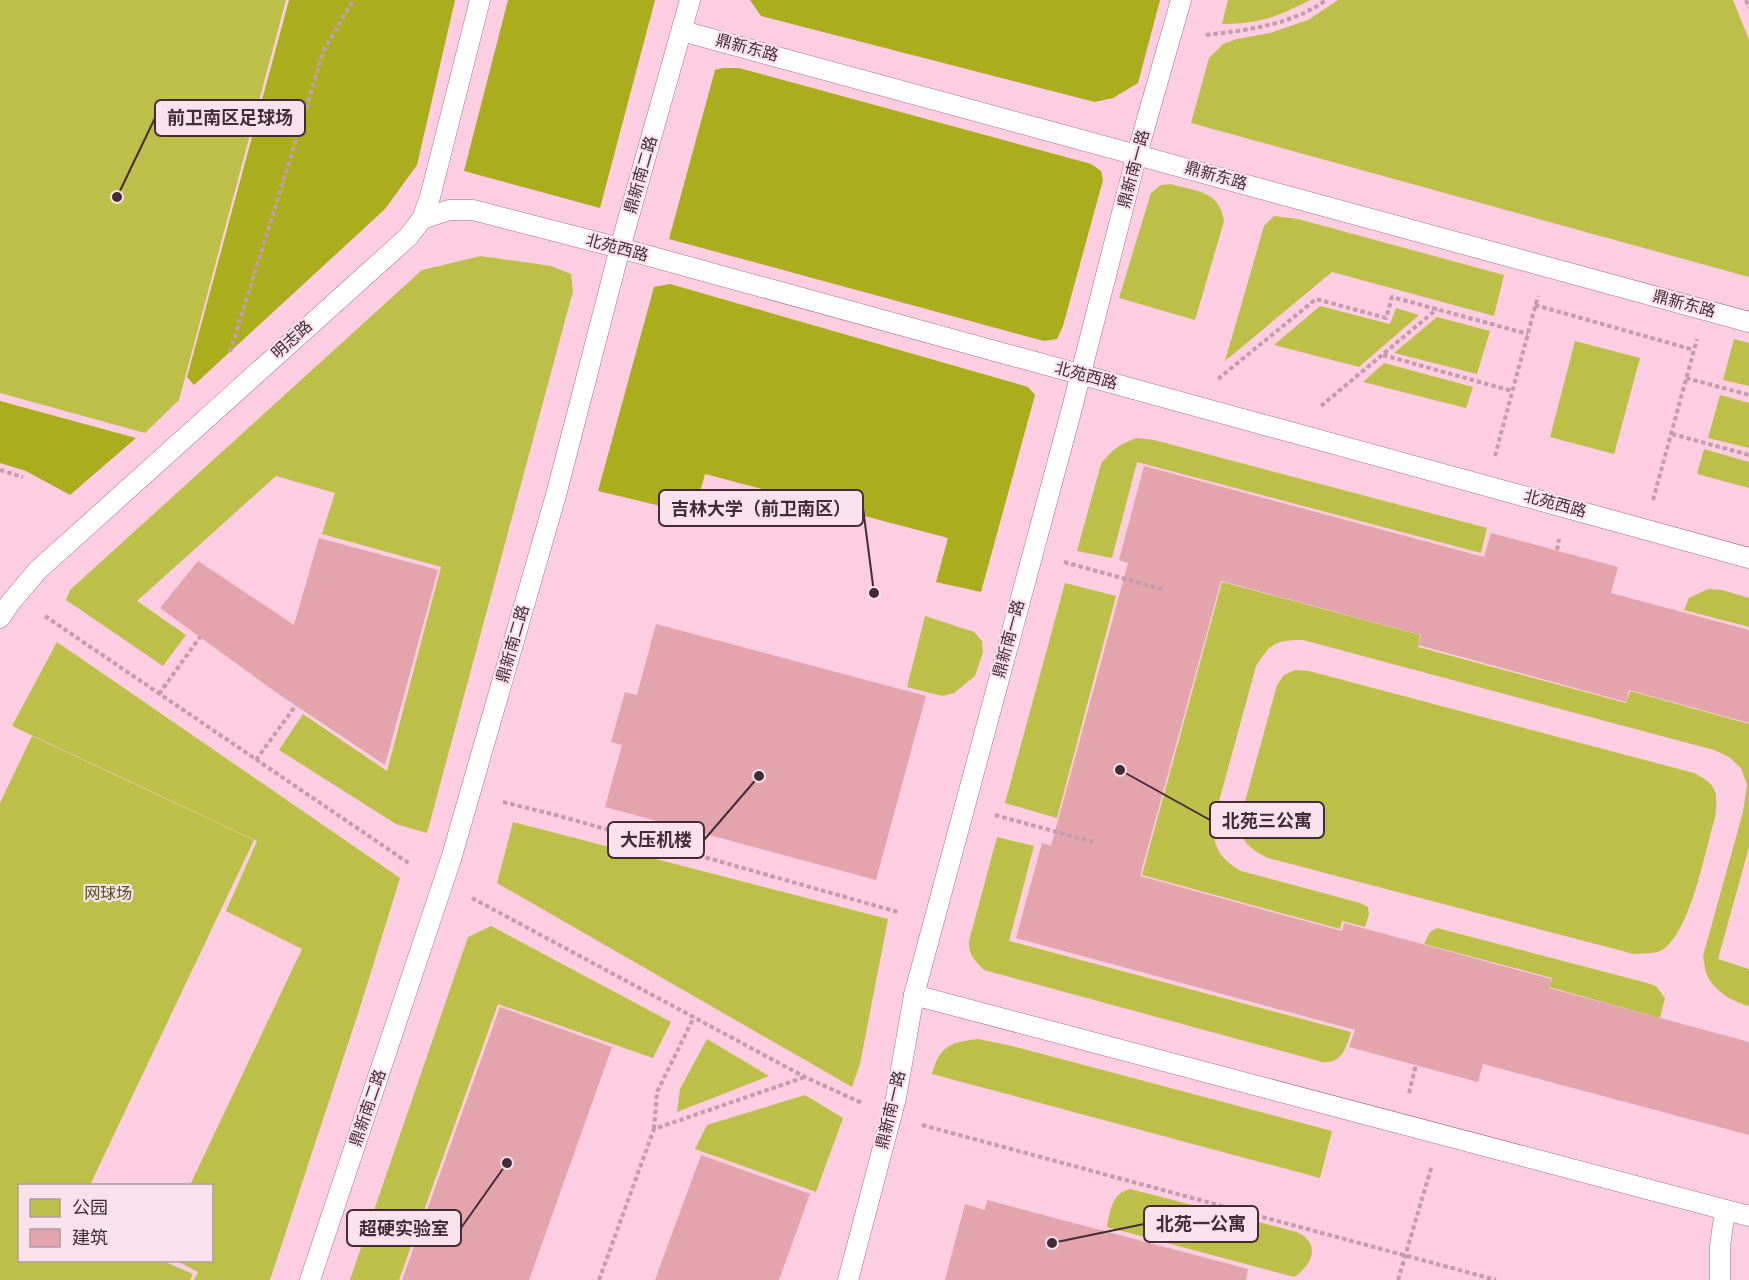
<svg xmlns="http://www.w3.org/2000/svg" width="1749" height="1280" font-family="'Nunito Sans','Noto Sans SC',sans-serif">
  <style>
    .green { fill: #bcc049 }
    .forest { fill: #aaad1c }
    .building { fill: #e3a4ac }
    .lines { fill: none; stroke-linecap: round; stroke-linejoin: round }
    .lane-casing { stroke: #a56f87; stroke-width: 21 }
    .path { stroke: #c59cad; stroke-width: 4; stroke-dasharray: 4.5 3; stroke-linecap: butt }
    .lane { stroke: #fff; stroke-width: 20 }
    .labels { text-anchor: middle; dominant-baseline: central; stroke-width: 4.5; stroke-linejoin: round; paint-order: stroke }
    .street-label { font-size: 16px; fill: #442c37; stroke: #fae2ec }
    .park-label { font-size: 16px; fill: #535521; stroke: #fae2ec }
    .leader { fill: none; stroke: #442c37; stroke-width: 2 }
    .callout-dot { fill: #442c37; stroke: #fae2ec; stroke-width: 2 }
    .callout { fill: #fae2ec; stroke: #442c37; stroke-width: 2 }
    .callout-label { font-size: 18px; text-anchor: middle; font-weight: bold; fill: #442c37 }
  </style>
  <rect width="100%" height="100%" fill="#fdcde1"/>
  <g class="green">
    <path d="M 0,0 L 286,0 L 179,400 L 145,433 L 0,393 Z"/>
    <path d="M 1228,0 L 1310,0 C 1277,17 1260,24 1222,24 Z"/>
    <path d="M 1338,0 L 1733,0 L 1749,40 L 1749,277 L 1191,123 L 1209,58 L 1223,44 L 1237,39 L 1270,33 L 1308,20 Z"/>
    <path d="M 1171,184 C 1197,192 1219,190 1224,221 L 1195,320 L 1119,298 L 1151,193 L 1161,185 Z"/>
    <path d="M 1274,216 L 1298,219 L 1504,275 L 1494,316 L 1332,272 L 1225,361 L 1264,226 Z"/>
    <path d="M 481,256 L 551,266 L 571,274 L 573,291 L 427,833 L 396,824 L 279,750 L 303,714 L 387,771 L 441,567 L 322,534 L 335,493 L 276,476 L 137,601 L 186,635 L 163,666 L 66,600 L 70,590 L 422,270 Z"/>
    <path d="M 1320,306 L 1390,324 L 1396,308 L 1419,315 L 1359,367 L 1274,345 Z"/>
    <path d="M 1437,317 L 1490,331 L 1477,374 L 1394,353 Z"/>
    <path d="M 1734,339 L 1749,343 L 1749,386 L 1723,380 Z"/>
    <path d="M 1575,341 L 1640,358 L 1614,454 L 1550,437 Z"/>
    <path d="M 1384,363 L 1473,387 L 1466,408 L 1363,382 Z"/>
    <path d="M 1720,395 L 1749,403 L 1749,448 L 1708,438 Z"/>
    <path d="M 1137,438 L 1154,440 L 1487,528 L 1481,553 L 1137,462 L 1112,558 L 1077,551 L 1101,464 C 1111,450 1121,443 1137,438 Z"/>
    <path d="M 1704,449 L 1749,462 L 1749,488 L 1697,474 Z"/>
    <path d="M 1222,582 L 1420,635 L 1418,647 L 1626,703 L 1630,691 L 1749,724 L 1749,847 L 1718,959 L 1749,969 L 1749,1006 C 1733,1002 1714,991 1707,975 C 1705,970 1704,962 1703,956 L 1743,812 L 1747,785 L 1741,768 L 1729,757 L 1714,750 L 1303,640 C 1275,640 1271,643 1256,666 L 1212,827 C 1216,851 1220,858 1241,871 L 1360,903 L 1368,907 L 1369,914 L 1365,927 L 1342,921 L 1340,929 L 1142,875 Z"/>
    <path d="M 1065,583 L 1116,596 L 1057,818 L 1005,803 Z"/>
    <path d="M 1708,589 L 1722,590 L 1749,598 L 1749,627 L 1684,610 L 1689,598 Z"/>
    <path d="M 925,616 L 974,632 L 982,641 L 983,652 L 975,676 L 954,693 L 942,696 L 907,687 Z"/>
    <path d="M 57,642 L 400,878 L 362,1001 L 270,1280 L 194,1280 L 198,1272 L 177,1261 L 212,1260 L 212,1186 L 190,1185 L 302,949 L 226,911 L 257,841 L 12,726 Z"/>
    <path d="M 1295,670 L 1309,671 L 1694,773 C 1718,785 1718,793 1715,818 C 1705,850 1691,932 1662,950 C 1655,954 1642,953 1634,954 L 1268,858 C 1252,850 1244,844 1238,827 L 1277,685 L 1284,675 Z"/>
    <path d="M 32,736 L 254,840 L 90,1185 L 20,1186 L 20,1260 L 163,1261 L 193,1274 L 190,1280 L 0,1280 L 0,803 Z"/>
    <path d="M 513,822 L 888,919 L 860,1064 L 852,1087 L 497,883 Z"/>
    <path d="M 997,837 L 1034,846 L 1009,941 L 1351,1032 C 1346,1048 1342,1064 1322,1062 L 984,970 C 975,961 968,954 969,941 Z"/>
    <path d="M 491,926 L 671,1022 L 653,1058 L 498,1004 L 399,1280 L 350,1280 L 468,937 Z"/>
    <path d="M 1437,928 L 1647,983 L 1656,986 L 1665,998 L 1660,1018 L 1549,987 L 1552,978 L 1424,944 L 1430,932 Z"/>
    <path d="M 707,1039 L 769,1076 L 677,1112 L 680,1089 Z"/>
    <path d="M 978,1039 L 1012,1046 L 1332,1131 L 1320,1178 L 932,1074 C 939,1046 951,1042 978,1039 Z"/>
    <path d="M 805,1095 L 843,1118 L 816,1192 L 695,1149 L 707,1125 Z"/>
    <path d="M 1130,1189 L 1297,1232 C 1321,1243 1313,1265 1294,1277 L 1107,1227 C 1110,1211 1112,1193 1130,1189 Z"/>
  </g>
  <g class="forest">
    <path d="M 289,0 L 455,0 L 417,165 L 385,209 L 194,385 L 187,377 Z"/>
    <path d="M 508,0 L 655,0 L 600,208 L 464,171 Z"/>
    <path d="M 750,0 L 1160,0 L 1138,83 L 1113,98 L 1095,102 L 761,16 Z"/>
    <path d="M 723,68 L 739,68 L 1091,164 L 1101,171 L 1103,180 L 1063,326 L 1057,339 L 1044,341 L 669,239 L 715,70 Z"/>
    <path d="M 670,284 L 1028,387 L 1035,395 L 981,592 L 936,582 L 948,538 L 705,474 L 694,514 L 598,491 L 654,287 Z"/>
    <path d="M 0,401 L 136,438 L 70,495 L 26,471 L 0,463 Z"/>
  </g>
  <g class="building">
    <path d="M 1144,466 L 1484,557 L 1491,533 L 1618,567 L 1611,593 L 1749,630 L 1749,723 L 1629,690 L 1626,702 L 1418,645 L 1421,635 L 1221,581 L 1140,876 L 1342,931 L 1344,923 L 1551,979 L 1549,988 L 1749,1042 L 1749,1135 L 1483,1064 L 1478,1082 L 1349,1047 L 1355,1030 L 1016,938 L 1042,843 L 1051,846 L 1128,563 L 1119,560 Z"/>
    <path d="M 319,538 L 438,570 L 385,765 L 277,693 L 160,608 L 198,561 L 294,625 Z"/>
    <path d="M 656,624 L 926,696 L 876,880 L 605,807 L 622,745 L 611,742 L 625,692 L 637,695 Z"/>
    <path d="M 500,1007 L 612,1047 L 529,1280 L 402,1280 Z"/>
    <path d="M 701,1155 L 810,1194 L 779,1280 L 655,1280 Z"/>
    <path d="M 987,1200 L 1248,1269 L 1246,1280 L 945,1280 L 965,1204 L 985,1210 Z"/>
  </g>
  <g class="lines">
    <g class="lane-casing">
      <g id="lane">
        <path d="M 682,31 L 1749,322"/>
        <path d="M 422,219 L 449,210 L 473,210 L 620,248 L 1749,558"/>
        <path d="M 0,618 L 10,603 L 38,570 L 408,237 L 422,219 L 430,197 L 480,0"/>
        <path d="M 914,995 L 1749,1216"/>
        <path d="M 310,1280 L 451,859 L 556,495 L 620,248 L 690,0"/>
        <path d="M 848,1280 L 896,1098 L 914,995 L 1071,412 L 1137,154 L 1181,0"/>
        <path d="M 1720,1280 L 1720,1246 L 1725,1210"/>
      </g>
    </g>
    <g class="path">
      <path d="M 1746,0 L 1749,8"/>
      <path d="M 1206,35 C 1247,30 1292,25 1326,0"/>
      <path d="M 1535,305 L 1694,350"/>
      <path d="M 230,352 L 324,50 L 353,0"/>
      <path d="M 1383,355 L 1512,391"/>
      <path d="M 1686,378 L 1749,395"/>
      <path d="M 1218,379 L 1316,299 L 1386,318 L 1392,297 L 1528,334"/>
      <path d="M 1321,406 L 1437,309"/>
      <path d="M 1672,434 L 1749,455"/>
      <path d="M 1495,456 L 1538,296"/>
      <path d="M 0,470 L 23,477"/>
      <path d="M 1653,500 L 1697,339"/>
      <path d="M 1557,550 L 1559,539"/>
      <path d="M 1064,562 L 1165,590"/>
      <path d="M 45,616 L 410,864"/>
      <path d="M 159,694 L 200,637"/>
      <path d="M 256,760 L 296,705"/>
      <path d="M 503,802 L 556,815 L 898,912"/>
      <path d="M 995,815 L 1093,842"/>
      <path d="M 472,898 L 805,1077 L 862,1103"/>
      <path d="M 1409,1093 L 1416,1065"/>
      <path d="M 922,1125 L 1496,1280"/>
      <path d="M 654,1129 L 657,1092 L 694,1017"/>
      <path d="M 599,1280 L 654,1129 L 805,1077"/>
      <path d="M 1398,1280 L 1432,1165"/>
    </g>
    <use href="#lane" class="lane"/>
  </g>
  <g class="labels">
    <g class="street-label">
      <text transform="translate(747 48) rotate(15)">鼎新东路</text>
      <text transform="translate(1134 169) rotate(-75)">鼎新南一路</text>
      <text transform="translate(641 175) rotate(-74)">鼎新南二路</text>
      <text transform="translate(1216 176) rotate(16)">鼎新东路</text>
      <text transform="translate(617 248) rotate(15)">北苑西路</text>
      <text transform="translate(1684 304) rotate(15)">鼎新东路</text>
      <text transform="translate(292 340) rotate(-42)">明志路</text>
      <text transform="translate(1086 376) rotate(15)">北苑西路</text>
      <text transform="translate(1555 504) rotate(15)">北苑西路</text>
      <text transform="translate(1009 639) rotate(-75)">鼎新南一路</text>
      <text transform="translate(513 644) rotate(-74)">鼎新南二路</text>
      <text transform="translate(368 1108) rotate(-71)">鼎新南二路</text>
      <text transform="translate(891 1110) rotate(-77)">鼎新南一路</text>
    </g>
    <g class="park-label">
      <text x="108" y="894">网球场</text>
    </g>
  </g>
  <path class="leader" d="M117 197L155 118M874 593L863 508M1120 770L1210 820M759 776L704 840M1052 1243L1144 1224M507 1163L461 1228"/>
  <g class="callout-dot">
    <circle cx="117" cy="197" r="6"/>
    <circle cx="874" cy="593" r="6"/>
    <circle cx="1120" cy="770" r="6"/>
    <circle cx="759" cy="776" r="6"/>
    <circle cx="1052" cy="1243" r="6"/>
    <circle cx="507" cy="1163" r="6"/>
  </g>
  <g class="callout">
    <rect x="155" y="100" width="150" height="36" rx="6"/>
    <rect x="659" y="490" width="204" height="36" rx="6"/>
    <rect x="1210" y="802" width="114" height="36" rx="6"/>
    <rect x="608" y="822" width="96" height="36" rx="6"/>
    <rect x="1144" y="1206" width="114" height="36" rx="6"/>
    <rect x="347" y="1210" width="114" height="36" rx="6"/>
  </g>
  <g class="callout-label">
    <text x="230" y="124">前卫南区足球场</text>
    <text x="761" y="515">吉林大学（前卫南区）</text>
    <text x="1267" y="827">北苑三公寓</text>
    <text x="656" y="846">大压机楼</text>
    <text x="1201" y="1230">北苑一公寓</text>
    <text x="404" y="1235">超硬实验室</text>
  </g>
  <rect x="18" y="1184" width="195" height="78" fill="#fae2ec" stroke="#b199a4" stroke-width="1.5"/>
  <rect x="30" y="1199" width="30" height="18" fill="#bcc049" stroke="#b199a4" stroke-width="1.5"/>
  <text x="72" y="1214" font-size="18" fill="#442c37">公园</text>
  <rect x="30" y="1229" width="30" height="18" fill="#e3a4ac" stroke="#b199a4" stroke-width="1.5"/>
  <text x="72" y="1244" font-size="18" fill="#442c37">建筑</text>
</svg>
